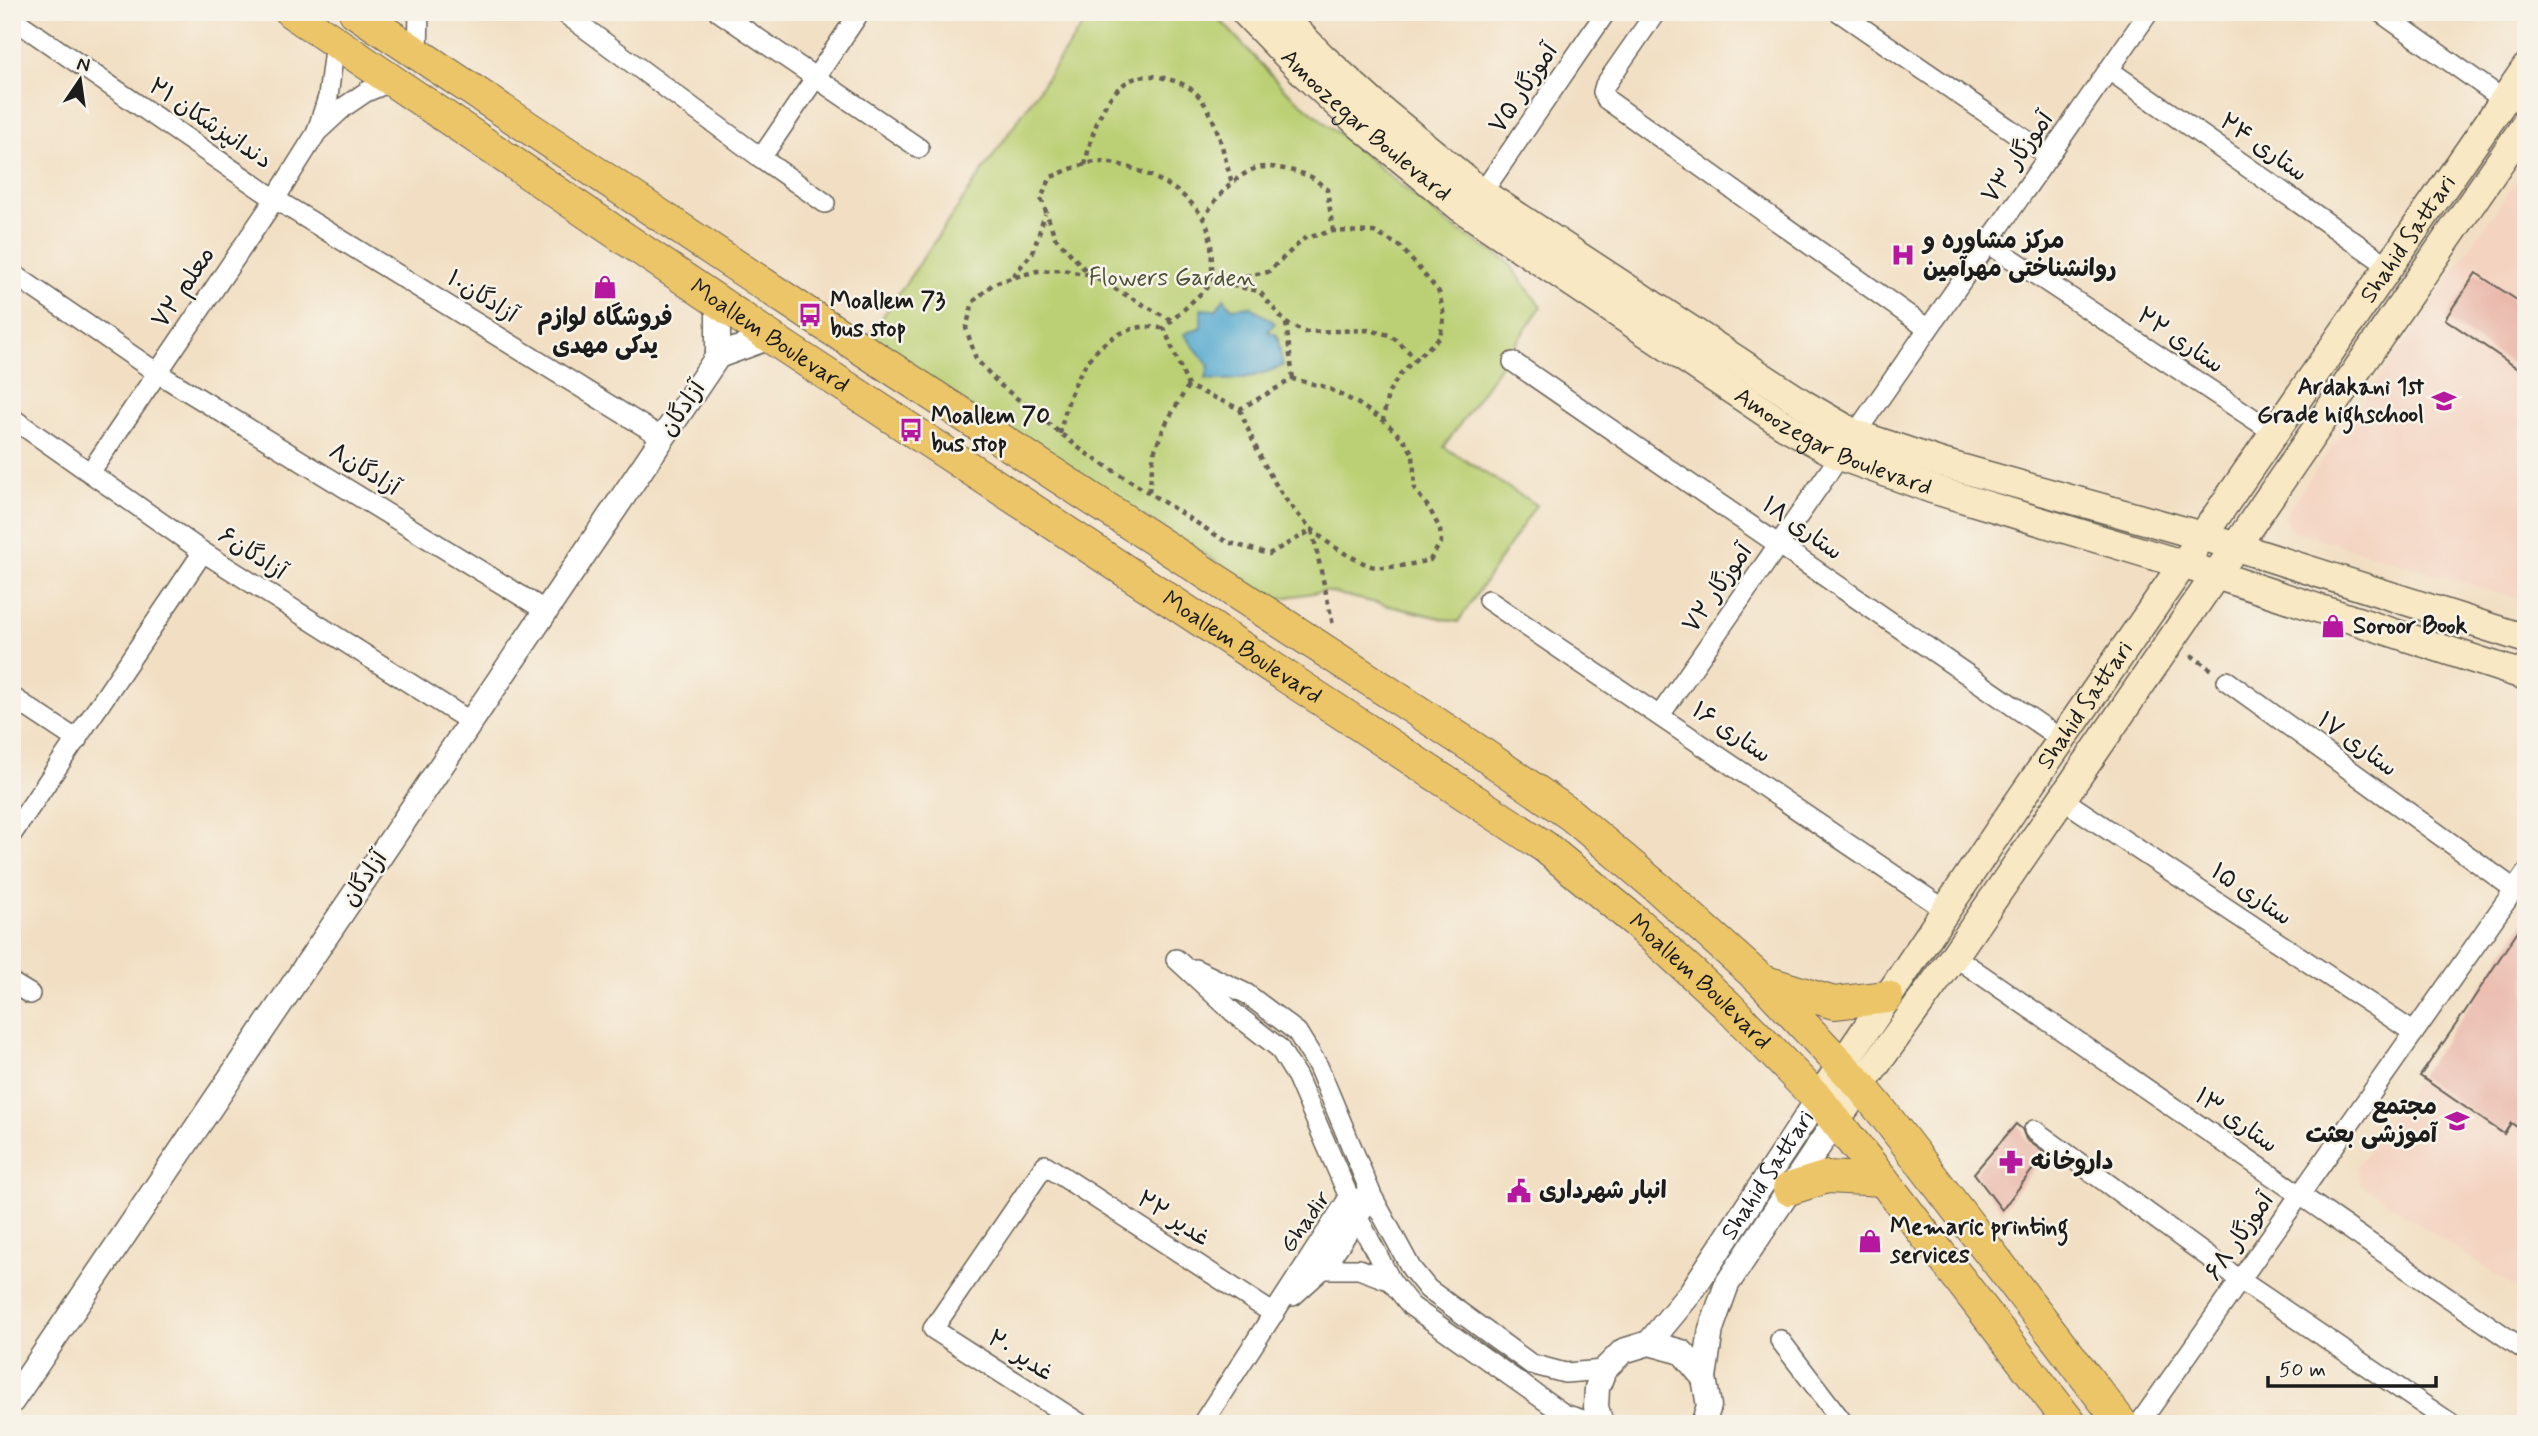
<svg xmlns="http://www.w3.org/2000/svg" width="2538" height="1436" font-family="Mynerve,'Playpen Sans Arabic',sans-serif">
  <style>
    .built { fill: #f4d3c1 }
    .green { fill: #bbd074; stroke: #6c7648; stroke-width: 2 }
    .water { fill: #53a8cf; stroke: #386276; stroke-width: 2 }
    .building { fill: #e9b3a6 }
    .lines { fill: none; stroke-linecap: round; stroke-linejoin: round }
    .minor-casing { stroke: #676056; stroke-width: 22 }
    .tertiary-casing { stroke: #676056; stroke-width: 27 }
    .secondary-casing { stroke: #676056; stroke-width: 31 }
    .primary-casing { stroke: #676056; stroke-width: 34 }
    .path { stroke: #676056; stroke-width: 4.5; stroke-dasharray: 5 5; stroke-linecap: butt }
    .minor { stroke: #fff; stroke-width: 19 }
    .tertiary { stroke: #fff; stroke-width: 24 }
    .secondary { stroke: #f8e8c3; stroke-width: 28 }
    .primary { stroke: #edc569; stroke-width: 32 }
    .labels { text-anchor: middle; dominant-baseline: central; stroke-width: 5; stroke-linejoin: round; paint-order: stroke }
    .street-label { font-size: 24px; fill: #1c1c1c; stroke: #f7f3e8 }
    .poi-label { font-size: 24px; font-weight: bold; fill: #1c1c1c; stroke: #f7f3e8; text-anchor: start }
    .park-label { font-size: 24px; fill: #4c5236; stroke: #f7f3e8 }
  </style>
  <rect width="100%" height="100%" fill="#f7f3e8"/>
  <filter id="ink" filterUnits="userSpaceOnUse"><feTurbulence type="fractalNoise" baseFrequency=".0143" numOctaves="2"/><feDisplacementMap in="SourceGraphic" scale="14" xChannelSelector="R" yChannelSelector="G"/><feConvolveMatrix kernelMatrix="1 2 1 2 8 2 1 2 1" color-interpolation-filters="sRGB"/></filter>
  <filter id="wash" filterUnits="userSpaceOnUse"><feTurbulence type="fractalNoise" baseFrequency=".00686" numOctaves="4" result="noise"/><feDisplacementMap in="SourceGraphic" scale="28" xChannelSelector="R" yChannelSelector="G"/><feGaussianBlur stdDeviation="1.57" result="paint"/><feColorMatrix in="noise" values="0 0 0 0 0 0 0 0 0 0 0 0 0 0 0 0 0 1.4 0 .05"/><feComposite in="paint" operator="in"/></filter>
  <g filter="url(#wash)">
    <rect width="100%" height="100%" fill="#f2dfc3"/>
    <g class="built">
      <path d="M 2526,167 L 2526,601 L 2290,530 L 2284,516 Z"/>
      <path d="M 2464,1012 L 2526,1053 L 2526,1295 L 2360,1184 L 2357,1167 Z"/>
    </g>
    <path class="green" d="M 1092,12 L 1213,12 L 1283,88 L 1448,224 L 1507,261 L 1541,307 L 1444,447 L 1536,505 L 1458,622 L 1325,591 L 1275,599 L 866,341 Z"/>
    <path class="water" d="M 1224,298 L 1232,308 L 1250,306 L 1275,323 L 1268,331 L 1277,335 L 1283,366 C 1257,376 1235,383 1206,379 L 1209,366 L 1184,334 L 1201,327 L 1201,309 L 1216,310 Z"/>
    <g id="blocks">
      <g class="building">
        <path d="M 2476,273 L 2526,306 L 2526,374 L 2445,319 Z"/>
        <path d="M 2526,918 L 2526,1133 L 2511,1123 L 2504,1134 L 2420,1076 L 2464,1013 Z"/>
        <path d="M 2016,1124 L 2022,1129 L 2026,1139 L 2045,1153 L 2002,1210 L 1974,1173 Z"/>
      </g>
    </g>
  </g>
  <g filter="url(#ink)">
    <use href="#blocks" fill-opacity="0" stroke="#676056" stroke-width="2"/>
    <g class="lines">
      <g class="minor-casing">
        <g id="minor">
          <path d="M 563,12 L 761,158 L 825,203"/>
          <path d="M 719,12 L 919,148"/>
          <path d="M 1656,12 L 1605,85 L 1603,92 L 1606,99 L 1928,329"/>
          <path d="M 1839,12 L 2049,156"/>
          <path d="M 2380,12 L 2504,100"/>
          <path d="M 12,18 L 275,199 L 663,438"/>
          <path d="M 418,54 L 419,12"/>
          <path d="M 2109,70 L 2390,267"/>
          <path d="M 317,131 L 328,97 L 335,42"/>
          <path d="M 761,158 L 860,12"/>
          <path d="M 1482,193 L 1606,12"/>
          <path d="M 1988,243 L 2275,433"/>
          <path d="M 12,273 L 156,372 L 546,611"/>
          <path d="M 1513,362 L 2061,739"/>
          <path d="M 12,418 L 203,552 L 471,722"/>
          <path d="M 1855,434 L 2149,12"/>
          <path d="M 91,471 L 275,199 L 317,132 L 344,107 L 366,92 L 392,81"/>
          <path d="M 1488,600 L 1944,909"/>
          <path d="M 2227,681 L 2514,889"/>
          <path d="M 12,697 L 77,740"/>
          <path d="M 1660,715 L 1840,456"/>
          <path d="M 2062,799 L 2413,1032"/>
          <path d="M 12,834 L 203,552"/>
          <path d="M 1954,956 L 2526,1351"/>
          <path d="M 1176,959 L 1233,1012 L 1279,1048 L 1297,1077 L 1358,1218 L 1391,1281 L 1411,1306 L 1564,1414 L 1596,1424"/>
          <path d="M 1195,969 L 1247,994 L 1297,1032 L 1318,1066 L 1372,1196 L 1411,1268 L 1428,1289 L 1531,1364 L 1565,1373 L 1604,1370"/>
          <path d="M 12,983 L 30,994"/>
          <path d="M 2034,1130 L 2240,1280 L 2452,1424"/>
          <path d="M 1323,1269 L 1359,1269 L 1391,1281"/>
          <path d="M 1293,1296 L 1323,1269 L 1364,1209"/>
          <path d="M 1780,1340 L 1844,1424"/>
          <path d="M 1081,1424 L 933,1329 L 1045,1165 L 1274,1314"/>
          <path d="M 1202,1424 L 1348,1199 L 1357,1198"/>
          <path d="M 2139,1424 L 2526,873"/>
        </g>
      </g>
      <g class="tertiary-casing">
        <g id="tertiary">
          <path d="M 718,302 L 718,356"/>
          <path d="M 718,356 L 770,337"/>
          <path id="s1" d="M 1649,1343 L 1691,1292 L 1818,1099"/>
          <path d="M 1704,1378 L 1711,1329 L 1727,1284 L 1836,1120"/>
          <path d="M 12,1401 L 718,356"/>
          <path d="M 1601,1424 L 1596,1407 L 1597,1388 L 1604,1370 L 1623,1351 L 1649,1343 L 1682,1352 L 1704,1378 L 1709,1406 L 1703,1424"/>
        </g>
      </g>
      <g class="secondary-casing">
        <g id="secondary">
          <path id="s2" d="M 1245,12 L 1306,75 L 1360,125 L 1461,208 L 1784,425 L 1840,456 L 1932,489 L 2182,564 L 2526,676"/>
          <path d="M 1278,12 L 1322,57 L 1376,106 L 1482,193 L 1805,405 L 1855,434 L 1942,463 L 2202,536 L 2526,639"/>
          <path id="s3" d="M 1818,1099 C 1888,1000 1953,897 2022,797 C 2189,554 2359,312 2526,68"/>
          <path d="M 1836,1120 L 1954,956 L 2526,124"/>
        </g>
      </g>
      <g class="primary-casing">
        <g id="primary">
          <path id="s4" d="M 291,12 L 770,337 L 1545,847 L 1635,921 L 1727,1005 L 1818,1099 L 1883,1180 L 2071,1424"/>
          <path d="M 355,12 L 810,315 L 1474,748 L 1571,815 L 1658,888 L 1761,980 L 1860,1085 L 1883,1113 L 2122,1424"/>
          <path d="M 1766,982 L 1834,1003 L 1887,997"/>
          <path d="M 1789,1189 L 1827,1177 L 1883,1180"/>
        </g>
      </g>
      <g class="path">
        <path d="M 1085,165 C 1093,126 1111,64 1164,78 C 1176,81 1188,85 1197,94 C 1218,117 1223,154 1232,183"/>
        <path d="M 1203,220 C 1213,201 1232,178 1254,169 C 1268,163 1295,171 1309,176 C 1315,178 1321,185 1327,189 L 1333,231"/>
        <path d="M 1089,275 L 1063,270 L 1037,271 L 994,283 L 973,302 L 966,328 L 976,359 L 999,384 L 1084,452 L 1227,542 L 1269,554 L 1312,530 L 1333,625"/>
        <path d="M 1013,276 L 1033,252 L 1045,214"/>
        <path d="M 1171,320 L 1090,275 L 1055,237 L 1041,198 L 1051,177 C 1067,171 1086,161 1103,162 C 1138,165 1196,192 1208,229 C 1213,244 1211,266 1213,282 L 1268,272 L 1305,238 L 1333,231 L 1374,232 L 1400,246 L 1439,292 L 1444,316 L 1440,337 L 1402,372 L 1388,393 L 1383,420"/>
        <path d="M 1286,323 L 1304,332 L 1368,330 L 1390,335 L 1417,359"/>
        <path d="M 1240,409 C 1262,467 1293,528 1352,557 C 1359,560 1368,567 1377,567 C 1395,568 1413,564 1430,560 L 1441,542 L 1440,529 L 1429,508 L 1415,490 L 1413,454 L 1404,440 L 1383,420 L 1357,403 L 1326,387 L 1293,379 L 1240,409 L 1188,386 L 1164,328 L 1213,282 L 1259,291 L 1286,323 L 1293,379"/>
        <path d="M 1060,434 C 1069,388 1089,335 1142,327 C 1148,326 1157,328 1164,328"/>
        <path d="M 1149,492 L 1154,452 L 1165,425 L 1188,386"/>
        <path d="M 2191,655 L 2212,670"/>
      </g>
      <use href="#minor" class="minor"/>
      <use href="#tertiary" class="tertiary"/>
      <use href="#secondary" class="secondary"/>
      <use href="#primary" class="primary"/>
    </g>
  </g>
  <defs>
    <g id="hospital-bare" transform="scale(1.89)"><path d="M-5-5h3v3.5h4V-5h3V5h-3V1.5h-4V5h-3Z" fill="#b5179e" stroke="#f7f3e8" stroke-width="2.5" paint-order="stroke"/></g>
    <g id="shop-bare" transform="scale(1.89)"><path d="M-5-2.5h2.3a2.7 3.5 0 0 1 5.4 0H5L5.5 6h-11ZM-1.5-2.5h3a1.5 2.3 0 0 0-3 0Z" fill="#b5179e" stroke="#f7f3e8" stroke-width="2.5" paint-order="stroke"/></g>
    <g id="bus-bare" transform="scale(1.89)"><path d="M-5-6H5V4H4V6H2V4H-2V6H-4V4H-5ZM-3.5-4V0h7V-4ZM-3.5 1.2v1.5H-2V1.2ZM2 1.2v1.5H3.5V1.2Z" fill="#b5179e" stroke="#f7f3e8" stroke-width="2.5" paint-order="stroke"/></g>
    <g id="school-bare" transform="scale(1.89)"><path d="M0-5L7-2L0 1L-7-2ZM-4 1L0 2.5L4 1V4Q0 6-4 4Z" fill="#b5179e" stroke="#f7f3e8" stroke-width="2.5" paint-order="stroke"/></g>
    <g id="pharmacy-bare" transform="scale(1.89)"><path d="M-2-6h4v4h4v4h-4v4h-4v-4h-4v-4h4Z" fill="#b5179e" stroke="#f7f3e8" stroke-width="2.5" paint-order="stroke"/></g>
    <g id="civic-bare" transform="scale(1.89)"><path d="M-.6-6.5H3V-4.5H.6V-3L4-1V1h2V6H-6V1h2V-1L-.6-3ZM-1.2 2.5V6h2.4V2.5Z" fill="#b5179e" stroke="#f7f3e8" stroke-width="2.5" paint-order="stroke"/></g>
  </defs>
  <g fill-rule="evenodd">
    <use href="#hospital-bare" x="1903" y="255"/>
    <use href="#shop-bare" x="605" y="287"/>
    <use href="#bus-bare" x="810" y="315"/>
    <use href="#school-bare" x="2444" y="401"/>
    <use href="#bus-bare" x="911" y="430"/>
    <use href="#shop-bare" x="2333" y="626"/>
    <use href="#school-bare" x="2457" y="1121"/>
    <use href="#pharmacy-bare" x="2011" y="1162"/>
    <use href="#civic-bare" x="1519" y="1191"/>
    <use href="#shop-bare" x="1870" y="1241"/>
  </g>
  <g class="labels">
    <g class="street-label">
      <text transform="translate(1524 89) rotate(-56)">آموزگار ۷۵</text>
      <text transform="translate(210 124) rotate(34)">دندانپزشکان ۲۱</text>
      <text stroke="none"><textPath href="#s2" startOffset="166">Amoozegar Boulevard</textPath></text>
      <text transform="translate(2263 148) rotate(35)">ستاری ۲۴</text>
      <text transform="translate(2018 158) rotate(-55)">۷۳ آموزگار</text>
      <text stroke="none"><textPath href="#s3" startOffset="1043">Shahid Sattari</textPath></text>
      <text transform="translate(184 288) rotate(-56)">معلم ۷۲</text>
      <text transform="translate(482 297) rotate(32)">آزادگان۱۰</text>
      <text stroke="none"><textPath href="#s4" startOffset="578">Moallem Boulevard</textPath></text>
      <text transform="translate(2180 341) rotate(34)">ستاری ۲۲</text>
      <text transform="translate(683 409) rotate(-56)">آزادگان</text>
      <text stroke="none"><textPath href="#s2" startOffset="733">Amoozegar Boulevard</textPath></text>
      <text transform="translate(364 470) rotate(32)">آزادگان۸</text>
      <text transform="translate(1802 529) rotate(35)">ستاری ۱۸</text>
      <text transform="translate(252 554) rotate(33)">آزادگان۶</text>
      <text transform="translate(1718 589) rotate(-55)">۷۲ آموزگار</text>
      <text stroke="none"><textPath href="#s4" startOffset="1144">Moallem Boulevard</textPath></text>
      <text stroke="none"><textPath href="#s3" startOffset="476">Shahid Sattari</textPath></text>
      <text transform="translate(1731 733) rotate(34)">ستاری ۱۶</text>
      <text transform="translate(2357 745) rotate(36)">ستاری ۱۷</text>
      <text transform="translate(365 879) rotate(-56)">آزادگان</text>
      <text transform="translate(2251 895) rotate(34)">ستاری ۱۵</text>
      <text stroke="none"><textPath href="#s4" startOffset="1712">Moallem Boulevard</textPath></text>
      <text transform="translate(2236 1121) rotate(35)">ستاری ۱۳</text>
      <text stroke="none"><textPath href="#s1" startOffset="206">Shahid Sattari</textPath></text>
      <text transform="translate(1173 1219) rotate(33)">غدیر ۲۲</text>
      <text transform="translate(1306 1222) rotate(-55)">Ghadir</text>
      <text transform="translate(2240 1237) rotate(-55)">آموزگار ۶۸</text>
      <text transform="translate(1020 1356) rotate(33)">غدیر ۲۰</text>
    </g>
    <g class="poi-label">
      <text x="1923" y="241">مرکز مشاوره و<tspan x="1923" dy="28">روانشناختی مهرآمین</tspan></text>
      <text x="830" y="301">Moallem 73<tspan x="830" dy="28">bus stop</tspan></text>
      <text x="605" y="318" text-anchor="middle">فروشگاه لوازم<tspan x="605" dy="28">یدکی مهدی</tspan></text>
      <text x="2424" y="387" text-anchor="end">Ardakani 1st<tspan x="2424" dy="28">Grade highschool</tspan></text>
      <text x="931" y="416">Moallem 70<tspan x="931" dy="28">bus stop</tspan></text>
      <text x="2353" y="626">Soroor Book</text>
      <text x="2437" y="1107" text-anchor="end">مجتمع<tspan x="2437" dy="28">آموزشی بعثت</tspan></text>
      <text x="2031" y="1162">داروخانه</text>
      <text x="1539" y="1191">انبار شهرداری</text>
      <text x="1890" y="1227">Memaric printing<tspan x="1890" dy="28">services</tspan></text>
    </g>
    <g class="park-label">
      <text x="1172" y="278">Flowers Garden</text>
    </g>
  </g>
  <rect width="2538" height="1436" fill="none" stroke="#f7f3e8" stroke-width="42"/>
  <g transform="translate(80 80) rotate(13)" stroke="#f7f3e8" stroke-width="5" paint-order="stroke">
  <path d="M0-5L12 26L0 18L-12 26Z" fill="#1c1c1c"/>
  <text y="-10" font-size="19" font-weight="bold" text-anchor="middle" fill="#1c1c1c">N</text>
  </g>
  <path d="M2268 1376v10h168v-10" fill="none" stroke="#1c1c1c" stroke-width="3.5"/>
  <text x="2279" y="1376" font-size="21" fill="#1c1c1c" stroke="#f7f3e8" stroke-width="5" paint-order="stroke">50 m</text>
</svg>
